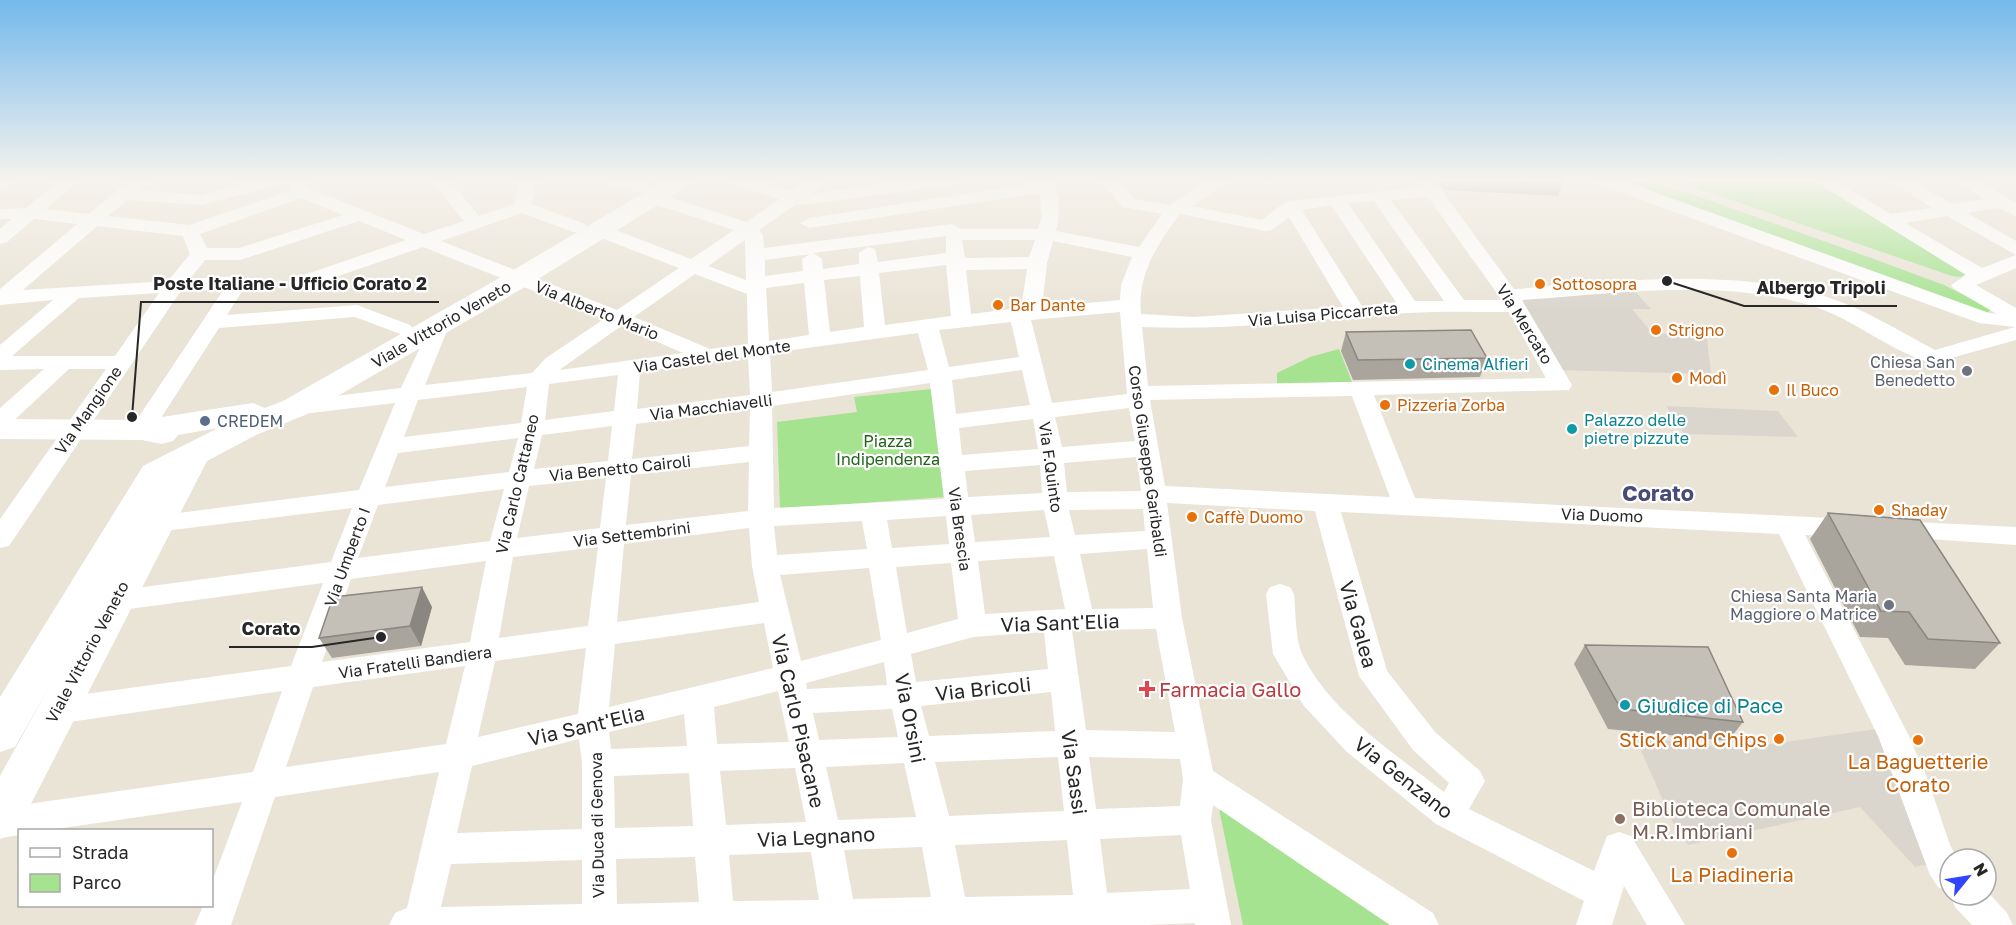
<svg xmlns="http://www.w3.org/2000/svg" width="2016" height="925" font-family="'Golos Text',sans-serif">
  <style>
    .green { fill: #a6e391 }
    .plaza { fill: #dad6ce }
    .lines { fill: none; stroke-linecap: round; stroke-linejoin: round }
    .street { fill: #fff; fill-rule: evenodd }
    .secondary { fill: #fff; fill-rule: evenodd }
    .wall { fill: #a9a59d }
    .shaded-wall { fill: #8a8680 }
    .building { fill: #c5c0b7; stroke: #8a8680; stroke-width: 1.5 }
    .food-dot { fill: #e8710a; stroke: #fff; stroke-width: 2 }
    .culture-dot { fill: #0f9aa8; stroke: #fff; stroke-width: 2 }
    .worship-dot { fill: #6b7280; stroke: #fff; stroke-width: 2 }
    .service-dot { fill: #5c6f8a; stroke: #fff; stroke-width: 2 }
    .health-dot { fill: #e0444e; stroke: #fff; stroke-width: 2 }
    .education-dot { fill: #8d6e63; stroke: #fff; stroke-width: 2 }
    .labels { text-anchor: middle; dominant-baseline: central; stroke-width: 4.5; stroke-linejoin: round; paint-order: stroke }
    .food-label { font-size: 16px; fill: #c56008; stroke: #fff; text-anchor: start }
    .street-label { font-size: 16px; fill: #272727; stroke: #fff }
    .worship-label { font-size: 16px; fill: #5b616d; stroke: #fff; text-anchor: end }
    .culture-label { font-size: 16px; fill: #0d838f; stroke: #fff; text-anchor: start }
    .service-label { font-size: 16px; fill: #4e5e75; stroke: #fff; text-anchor: start }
    .park-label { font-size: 16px; fill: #206317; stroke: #fff }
    .near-street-label { font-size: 20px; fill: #272727; stroke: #fff }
    .near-health-label { font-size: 20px; fill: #be3a42; stroke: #fff; text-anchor: start }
    .near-culture-label { font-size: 20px; fill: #0d838f; stroke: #fff; text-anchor: start }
    .near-food-label { font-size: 20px; fill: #c56008; stroke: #fff }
    .near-education-label { font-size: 20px; fill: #785e54; stroke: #fff; text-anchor: start }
    .district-label { font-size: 22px; font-weight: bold; fill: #474b78; stroke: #fff }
    .leader { fill: none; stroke: #272727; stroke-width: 2 }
    .callout-dot { fill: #272727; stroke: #fff; stroke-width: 2 }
    .callout-label { font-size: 18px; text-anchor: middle; font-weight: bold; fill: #272727; stroke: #fff; stroke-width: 4.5; stroke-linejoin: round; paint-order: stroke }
  </style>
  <rect width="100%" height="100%" fill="#eae4d7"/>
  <g class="green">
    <path d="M 1637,180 L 1694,195 L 1874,259 L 1944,285 L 1990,308 L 1990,311 L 1984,314 L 1976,312 L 1629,185 L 1622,181 Z"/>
    <path d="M 1673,180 L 1814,180 L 1966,274 L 1960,277 L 1952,276 Z"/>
    <path d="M 1339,349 L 1352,382 L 1277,386 L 1277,373 L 1310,357 Z"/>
    <path d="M 931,389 L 945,497 L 780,509 L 777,422 L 857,412 L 854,397 Z"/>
    <path d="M 1219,809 L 1402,925 L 1243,925 Z"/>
  </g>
  <g class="plaza">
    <path d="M 1632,288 L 1651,309 L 1632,309 L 1653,334 L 1677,334 L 1673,329 L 1706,329 L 1711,374 L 1554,370 L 1508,295 Z"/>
    <path d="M 1666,406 L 1778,411 L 1798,437 L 1684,434 Z"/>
    <path d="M 1890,727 L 1939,862 L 1915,867 L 1860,807 L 1688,845 L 1672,821 L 1635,737 L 1719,747 L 1764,745 Z"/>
  </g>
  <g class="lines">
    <g class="street">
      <path d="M 0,180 L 14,180 L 6,189 L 0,190 Z"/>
      <path d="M 60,180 L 79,180 L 46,209 L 89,214 L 129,180 L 148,180 L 139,190 L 202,195 L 253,180 L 281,180 L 279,184 L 203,205 L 128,200 L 108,216 L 189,225 L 291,190 L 286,180 L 303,180 L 308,188 L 424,234 L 464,221 L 431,180 L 449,180 L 479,216 L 514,204 L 519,180 L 537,180 L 531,204 L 585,224 L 588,228 L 585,232 L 573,232 L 522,213 L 441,241 L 617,310 L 679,268 L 591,234 L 589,230 L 591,226 L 605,226 L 691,259 L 734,230 L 648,202 L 645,198 L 648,194 L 608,184 L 606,180 C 620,180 643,177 653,190 L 650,194 L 660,194 L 746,222 L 780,199 L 732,184 L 730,180 L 757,180 L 792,191 L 807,180 L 827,180 L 811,194 L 908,180 L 957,180 L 949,185 L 803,205 L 796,204 L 759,230 L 763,235 L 764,248 L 952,224 L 961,229 L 1038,229 L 1042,216 L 1039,193 L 809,228 L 800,223 L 809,218 L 1036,183 L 1035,180 L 1052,180 C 1061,195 1060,214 1056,231 L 1139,247 L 1162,214 L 1123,207 L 1098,180 L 1116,180 L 1135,199 L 1170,205 L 1208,180 L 1231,180 L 1192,206 L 1262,220 L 1285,202 L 1291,201 L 1421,187 L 1417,180 L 1434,180 L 1514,289 C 1616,282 1723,267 1824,296 C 1863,308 1899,331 1935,350 L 2015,327 L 1979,323 L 1598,184 L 1596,180 L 1621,180 L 1989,313 L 1997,314 L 1954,289 L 1951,285 L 1966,275 L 1813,180 L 1834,180 L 1891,214 L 1932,208 L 1890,180 L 1911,180 L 1952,204 L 1984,199 L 1957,180 L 1978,180 L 2016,203 L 2016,216 L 1998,208 L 1967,213 L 2016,241 L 2016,255 L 1947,216 L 1905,223 L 1982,268 L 2016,255 L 2016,268 L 1976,285 L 2016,308 L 2016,340 L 1933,363 C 1893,354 1852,317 1809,305 C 1718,278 1615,294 1522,300 L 1572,385 L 1569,390 L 1374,395 L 1415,498 L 1851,519 L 1860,522 L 1864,528 L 1860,534 L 1851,537 L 1805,535 L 1909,736 L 1928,780 L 1950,845 L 1958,859 L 1950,859 L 1950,892 L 1938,887 L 1930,875 L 1878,736 L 1779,534 L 1341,512 L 1387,671 L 1435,732 L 1480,771 L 1485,781 L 1469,809 L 1594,871 L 1607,836 L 1619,832 L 1631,836 L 1685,925 L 1647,925 L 1624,886 L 1612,925 L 1576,925 L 1584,901 L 1436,824 L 1347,752 L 1304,706 L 1273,654 L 1266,594 L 1270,587 L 1280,584 L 1290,587 L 1294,594 C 1296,612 1295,638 1302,654 C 1329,711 1395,754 1444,792 L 1449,783 L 1413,750 L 1359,676 L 1315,511 L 1167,503 L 1182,618 L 1213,771 L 1433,913 L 1439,925 L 1390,925 L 1213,805 L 1211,820 L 1231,925 L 1195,925 L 1195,923 L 1147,925 L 389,925 L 395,913 L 407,908 L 439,772 L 275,797 L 231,925 L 195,925 L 203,906 L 212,906 L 212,882 L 242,802 L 49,830 L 20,830 L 20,835 L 0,838 L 0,808 L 253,772 L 282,691 L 56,724 L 45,720 L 41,711 L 45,702 L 56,698 L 291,666 L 323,583 L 114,611 L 104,608 L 100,601 L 104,594 L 114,591 L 331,562 L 352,508 L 156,532 L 147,529 L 143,523 L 147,517 L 359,490 L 395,403 L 294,415 L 286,413 L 283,408 L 286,403 L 294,401 L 401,388 L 432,322 L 446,322 L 449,326 L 425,385 L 532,373 L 546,358 L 604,319 L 423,247 L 315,284 L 301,284 L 298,280 L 301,276 L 406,240 L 359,221 L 240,260 L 205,260 L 190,279 L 238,276 L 248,282 L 227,315 L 357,305 L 410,325 L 413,329 L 410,333 L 403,335 L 355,317 L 219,328 L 150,435 L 142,438 L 134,435 L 130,430 L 224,289 L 180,292 L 9,546 L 0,548 L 0,519 L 106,369 L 69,369 L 8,426 L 0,428 L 0,408 L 44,369 L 0,370 L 0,345 L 53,300 L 0,305 L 0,289 L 77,224 L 34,219 L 7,242 L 0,244 L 0,229 L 12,219 L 0,219 L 0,209 L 26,208 ZM 1428,197 L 1501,299 L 1502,300 L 1464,300 L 1391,200 ZM 301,198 L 343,215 L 239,248 L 207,248 L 200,234 ZM 1374,201 L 1444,301 L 1415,301 L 1348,203 ZM 1331,205 L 1396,302 L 1362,306 L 1302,210 ZM 1180,214 L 1266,231 L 1272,230 L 1289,217 L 1343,307 L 1193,317 L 1141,314 C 1137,275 1157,244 1180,214 ZM 97,226 L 183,236 L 190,254 L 168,281 L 23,290 ZM 946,236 L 946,253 L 878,262 L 875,249 L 868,247 L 859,253 L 859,264 L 823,269 L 822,259 L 813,253 ZM 745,240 L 746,280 L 708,266 ZM 962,240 L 1035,240 L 1029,257 L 965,258 ZM 1053,241 L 1132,257 L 1121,285 L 1120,300 L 1042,307 L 1047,263 ZM 810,254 L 802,259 L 803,271 L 765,276 L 765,260 ZM 946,265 L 951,316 L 885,325 L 879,273 ZM 1027,269 L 1021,308 L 971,314 L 966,270 ZM 695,274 L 747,294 L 748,344 L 710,349 L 634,317 ZM 860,276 L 864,327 L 830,332 L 824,280 ZM 804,283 L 809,335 L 769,341 L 766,288 ZM 159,293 L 115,356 L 12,356 L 79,298 ZM 1120,312 L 1127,394 L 1052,403 L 1031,320 ZM 1509,312 L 1546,378 L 1148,386 L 1142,327 C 1232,331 1319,319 1408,313 C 1442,311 1476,312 1509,312 ZM 1011,322 L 1019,357 L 949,367 L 939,330 ZM 621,326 L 683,353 L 560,370 L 562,368 ZM 918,333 L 928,370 L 772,392 L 770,353 ZM 748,356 L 750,395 L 637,409 L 640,372 ZM 1022,370 L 1030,405 L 956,414 L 952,380 ZM 618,375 L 614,411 L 545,420 L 549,384 ZM 930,383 L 944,499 L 774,508 L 772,406 ZM 527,387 L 521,423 L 404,437 L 418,400 ZM 1352,396 L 1390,497 L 1165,486 L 1150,400 ZM 1129,408 L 1135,441 L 1062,447 L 1055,417 ZM 750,409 L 749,446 L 632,459 L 636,424 ZM 1033,419 L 1038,449 L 962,455 L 959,428 ZM 612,426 L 608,461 L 534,469 L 542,435 ZM 518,438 L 509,472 L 385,487 L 398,453 ZM 1137,457 L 1141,491 L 1067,492 L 1064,463 ZM 749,462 L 748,511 L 626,525 L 631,475 ZM 1040,465 L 1042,493 L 968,497 L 965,471 ZM 606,478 L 600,528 L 517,538 L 529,486 ZM 504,489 L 490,541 L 358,558 L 378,505 ZM 1143,509 L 1145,531 L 1075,535 L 1069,510 ZM 1044,510 L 1050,537 L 975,542 L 971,515 ZM 946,516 L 949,544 L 892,548 L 887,520 ZM 862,521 L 867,549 L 777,555 L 774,526 ZM 749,528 L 752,566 L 759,602 L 617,622 L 624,544 ZM 598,547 L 588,626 L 499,638 L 513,557 ZM 1147,549 L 1153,608 L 1092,609 L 1080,554 ZM 1054,556 L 1065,609 L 985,614 L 978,561 ZM 486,561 L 470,642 L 322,662 L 351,579 ZM 951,563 L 958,619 L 907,633 L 896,567 ZM 869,568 L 881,640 L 801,661 L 780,575 ZM 764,623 L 773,668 L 609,707 L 615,644 ZM 1156,629 L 1175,732 L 1086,730 L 1072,630 ZM 1044,632 L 1048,669 L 916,682 L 911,654 L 973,637 ZM 586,648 L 578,714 L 478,737 L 495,661 ZM 884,662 L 887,685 L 807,689 L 806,683 ZM 465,666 L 446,744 L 286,767 L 313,687 ZM 778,691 L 789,742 L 717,744 L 714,707 ZM 1051,692 L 1055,731 L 929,736 L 921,706 ZM 892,709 L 898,737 L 819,740 L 813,713 ZM 684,714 L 687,746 L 611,749 L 609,732 ZM 579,739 L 582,763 L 582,829 L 457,833 L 472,766 ZM 1058,757 L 1064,811 L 949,816 L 935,762 ZM 1089,757 L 1180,759 L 1183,779 L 1180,806 L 1096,809 ZM 904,763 L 916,817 L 838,820 L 826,767 ZM 795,768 L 806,822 L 726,825 L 720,771 ZM 689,773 L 693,826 L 615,828 L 614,776 ZM 1181,835 L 1190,889 L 1107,893 L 1100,839 ZM 1067,840 L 1073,895 L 965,897 L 955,845 ZM 922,847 L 931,897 L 853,899 L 844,850 ZM 811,852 L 819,900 L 733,901 L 729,855 ZM 695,857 L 699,902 L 617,904 L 616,859 ZM 582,860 L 582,904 L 441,907 L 451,864 Z"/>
      <path d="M 1895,521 L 2016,527 L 2016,545 L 1886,536 L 1882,530 L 1886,524 Z"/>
      <path d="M 1986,890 L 2007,913 L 2013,925 L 1972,925 L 1955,907 L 1950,895 L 1986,895 Z"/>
    </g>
    <path class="secondary" d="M 665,180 L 694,180 L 690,185 L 530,284 L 305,415 L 256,435 L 207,461 L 16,833 L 0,839 L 0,776 L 52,682 L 15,747 L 0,752 L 0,697 L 143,466 L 218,428 L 178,435 L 173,441 L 162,444 L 142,440 L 0,439 L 0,419 L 142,420 L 253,403 L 265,408 L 283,401 L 510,272 Z"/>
  </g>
  <g class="wall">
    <path d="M 1437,180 L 1564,180 L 1558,196 L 1444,190 Z"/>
    <path d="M 1346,332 L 1487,358 L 1480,377 L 1353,380 L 1341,351 Z"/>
    <path d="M 1828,513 L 2000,643 L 1975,669 L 1905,665 L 1888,638 L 1860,637 L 1810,539 Z"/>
    <path d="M 432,607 L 421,646 L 332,658 L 319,638 Z"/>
    <path d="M 1585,645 L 1743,722 L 1728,741 L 1608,729 L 1574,664 Z"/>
  </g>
  <path class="shaded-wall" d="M 422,587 L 432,607 L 421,646 L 410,626 Z"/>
  <g class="building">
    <path d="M 1471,330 L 1487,358 L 1358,360 L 1346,332 Z"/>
    <path d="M 1828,513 L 1920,520 L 2000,643 L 1928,639 L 1909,612 L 1881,611 Z"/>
    <path d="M 422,587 L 410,626 L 319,638 L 333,597 Z"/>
    <path d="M 1585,645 L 1708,647 L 1743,722 L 1621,709 Z"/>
  </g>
  <linearGradient id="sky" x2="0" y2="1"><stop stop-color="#74b9ec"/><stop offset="0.58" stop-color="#f6f3ed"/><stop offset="1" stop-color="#f6f3ed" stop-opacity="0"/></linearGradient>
  <rect width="2016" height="310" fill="url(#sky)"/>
  <g class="food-dot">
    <circle cx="1540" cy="284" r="6"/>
    <circle cx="998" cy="305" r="6"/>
    <circle cx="1656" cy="330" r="6"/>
    <circle cx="1677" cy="378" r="6"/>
    <circle cx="1774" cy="390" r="6"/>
    <circle cx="1385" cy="405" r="6"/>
    <circle cx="1879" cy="510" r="6"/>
    <circle cx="1192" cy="517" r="6"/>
    <circle cx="1779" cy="739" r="6"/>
    <circle cx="1918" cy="740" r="6"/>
    <circle cx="1732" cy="853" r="6"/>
  </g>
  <g class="culture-dot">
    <circle cx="1410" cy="364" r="6"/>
    <circle cx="1572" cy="429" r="6"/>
    <circle cx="1625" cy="705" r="6"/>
  </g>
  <g class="worship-dot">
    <circle cx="1967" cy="371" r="6"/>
    <circle cx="1889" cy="605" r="6"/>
  </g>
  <circle class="service-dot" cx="205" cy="421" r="6"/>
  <path class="health-dot" d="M1144 680h6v6h6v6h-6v6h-6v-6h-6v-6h6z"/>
  <circle class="education-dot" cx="1620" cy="819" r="6"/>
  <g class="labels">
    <g class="food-label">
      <text x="1552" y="284">Sottosopra</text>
      <text x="1010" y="305">Bar Dante</text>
      <text x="1668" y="330">Strigno</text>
      <text x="1689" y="378">Modì</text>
      <text x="1786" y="390">Il Buco</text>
      <text x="1397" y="405">Pizzeria Zorba</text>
      <text x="1891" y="510">Shaday</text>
      <text x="1204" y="517">Caffè Duomo</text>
    </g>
    <g class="street-label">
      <text transform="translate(597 310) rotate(22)">Via Alberto Mario</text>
      <text transform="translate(1323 314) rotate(-5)">Via Luisa Piccarreta</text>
      <text transform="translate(441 324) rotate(-30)">Viale Vittorio Veneto</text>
      <text transform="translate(1525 324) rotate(58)">Via Mercato</text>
      <text transform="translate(712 356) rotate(-8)">Via Castel del Monte</text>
      <text transform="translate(711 407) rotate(-7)">Via Macchiavelli</text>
      <text transform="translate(88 410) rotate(-55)">Via Mangione</text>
      <text transform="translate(1148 461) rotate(82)">Corso Giuseppe Garibaldi</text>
      <text transform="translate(1051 467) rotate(82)">Via F.Quinto</text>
      <text transform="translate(620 468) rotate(-6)">Via Benetto Cairoli</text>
      <text transform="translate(517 484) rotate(-77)">Via Carlo Cattaneo</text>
      <text transform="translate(1602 515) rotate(2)">Via Duomo</text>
      <text transform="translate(960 529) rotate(82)">Via Brescia</text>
      <text transform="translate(632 534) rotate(-7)">Via Settembrini</text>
      <text transform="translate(347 557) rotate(-70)">Via Umberto I</text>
      <text transform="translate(87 652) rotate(-62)">Viale Vittorio Veneto</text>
      <text transform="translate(415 662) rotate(-8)">Via Fratelli Bandiera</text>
      <text transform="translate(597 825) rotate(-91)">Via Duca di Genova</text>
    </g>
    <g class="worship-label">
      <text x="1955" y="362">Chiesa San<tspan x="1955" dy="18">Benedetto</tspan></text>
      <text x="1877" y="596">Chiesa Santa Maria<tspan x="1877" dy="18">Maggiore o Matrice</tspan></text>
    </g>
    <g class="culture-label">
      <text x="1422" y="364">Cinema Alfieri</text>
      <text x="1584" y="420">Palazzo delle<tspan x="1584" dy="18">pietre pizzute</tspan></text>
    </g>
    <g class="service-label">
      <text x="217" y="421">CREDEM</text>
    </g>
    <g class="park-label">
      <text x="888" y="441">Piazza<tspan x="888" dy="18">Indipendenza</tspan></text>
    </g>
    <g class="near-street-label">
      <text transform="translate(1060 622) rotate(-2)">Via Sant'Elia</text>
      <text transform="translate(1359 624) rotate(74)">Via Galea</text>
      <text transform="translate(983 688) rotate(-6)">Via Bricoli</text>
      <text transform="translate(911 718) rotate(79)">Via Orsini</text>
      <text transform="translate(799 721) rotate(77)">Via Carlo Pisacane</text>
      <text transform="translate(586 725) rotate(-13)">Via Sant'Elia</text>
      <text transform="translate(1075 772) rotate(82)">Via Sassi</text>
      <text transform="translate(1404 777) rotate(38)">Via Genzano</text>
      <text transform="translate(816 836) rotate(-3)">Via Legnano</text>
    </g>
    <g class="near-health-label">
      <text x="1159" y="689">Farmacia Gallo</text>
    </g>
    <g class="near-culture-label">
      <text x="1637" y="705">Giudice di Pace</text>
    </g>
    <g class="near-food-label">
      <text x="1767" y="739" text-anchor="end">Stick and Chips</text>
      <text x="1918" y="761">La Baguetterie<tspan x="1918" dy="23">Corato</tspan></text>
      <text x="1732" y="874">La Piadineria</text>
    </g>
    <g class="near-education-label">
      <text x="1632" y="808">Biblioteca Comunale<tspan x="1632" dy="23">M.R.Imbriani</tspan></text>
    </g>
    <g class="district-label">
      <text x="1658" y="492">Corato</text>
    </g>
  </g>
  <path class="leader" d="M132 417L141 302H439M1667 281L1744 306H1897M381 637L312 647H229"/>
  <g class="callout-dot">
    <circle cx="132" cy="417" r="6"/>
    <circle cx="1667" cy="281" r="6"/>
    <circle cx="381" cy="637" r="6"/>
  </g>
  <g class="callout-label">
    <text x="290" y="290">Poste Italiane - Ufficio Corato 2</text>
    <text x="1821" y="294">Albergo Tripoli</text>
    <text x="271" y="635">Corato</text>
  </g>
  <rect x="18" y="829" width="195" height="78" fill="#ffffff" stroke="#a9a9a9" stroke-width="1.5"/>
  <rect x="30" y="848" width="30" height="9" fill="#ffffff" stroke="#a9a9a9" stroke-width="1.5"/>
  <text x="72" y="859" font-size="18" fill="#272727">Strada</text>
  <rect x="30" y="874" width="30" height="18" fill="#a6e391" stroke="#a9a9a9" stroke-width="1.5"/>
  <text x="72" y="889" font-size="18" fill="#272727">Parco</text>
  <g transform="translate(1968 877) rotate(60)"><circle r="28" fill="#ffffff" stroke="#a9a9a9" stroke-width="1.5"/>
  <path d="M0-4.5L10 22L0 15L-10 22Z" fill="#3045fe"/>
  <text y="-9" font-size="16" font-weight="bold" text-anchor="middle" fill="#272727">N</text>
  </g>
</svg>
